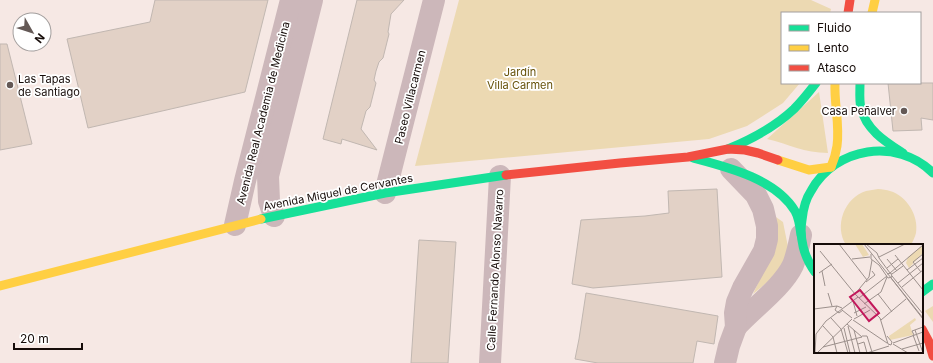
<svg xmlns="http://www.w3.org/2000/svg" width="933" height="363" font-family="Inter,sans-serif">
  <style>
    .green { fill: #ecd9b2 }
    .building { fill: #e2d1c6; stroke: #c1b7b1 }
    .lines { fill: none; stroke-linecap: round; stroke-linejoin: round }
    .street { stroke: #ccb7ba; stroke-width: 22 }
    .fast { stroke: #16e098; stroke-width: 9 }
    .slow { stroke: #ffcf43; stroke-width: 9 }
    .jam { stroke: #f24e42; stroke-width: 9 }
    .poi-dot { fill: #645956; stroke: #fff; stroke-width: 1.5 }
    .labels { text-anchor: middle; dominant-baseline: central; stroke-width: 3.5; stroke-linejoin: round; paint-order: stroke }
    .park-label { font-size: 11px; fill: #67520a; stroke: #fff }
    .poi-label { font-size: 11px; fill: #160c09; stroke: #fff; text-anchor: start }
    .street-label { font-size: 11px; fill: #160c09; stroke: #fff }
    .inset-road { fill: none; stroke: #9c908c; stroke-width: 1 }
    .view { fill: #c2185b; fill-opacity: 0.15; stroke: #c2185b; stroke-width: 2 }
    .inset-edge { fill: none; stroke: #160c09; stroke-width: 2 }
  </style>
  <rect width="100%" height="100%" fill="#f6e8e4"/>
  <g class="green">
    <path d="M 459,0 L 811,0 L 831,9 L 830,13 L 782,13 L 782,83 L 800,83 L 783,103 L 747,126 L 709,139 L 415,166 Z"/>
    <path d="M 819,92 L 828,153 C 804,153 789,144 767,139 Z"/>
    <path d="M 878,189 C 882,189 887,190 890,191 C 907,196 919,216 916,233 C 915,237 913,241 911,245 L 846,245 C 834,226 844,198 866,191 C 870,190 874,190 878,189 Z"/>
    <path d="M 773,215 L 783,222 L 789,252 L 776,275 L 753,294 L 769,260 Z"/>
    <path d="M 933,306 L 933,322 L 925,311 Z"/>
  </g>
  <g class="building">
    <path d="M 155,0 L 268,0 L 245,92 L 88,128 L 67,39 L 150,22 Z"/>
    <path d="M 357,0 L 404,0 L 391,14 L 388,32 L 389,34 L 383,58 L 379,62 L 376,71 L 374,80 L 376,83 L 370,107 L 366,111 L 361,129 L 377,150 L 342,139 L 341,144 L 323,139 Z"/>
    <path d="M 0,44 L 7,44 L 32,144 L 0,150 Z"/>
    <path d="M 888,83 L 933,83 L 933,120 L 921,118 L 922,130 L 893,131 Z"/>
    <path d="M 717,189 L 722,277 L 593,288 L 572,284 L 581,220 L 645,216 L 669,213 L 668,191 Z"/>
    <path d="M 419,240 L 456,242 L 448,363 L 411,363 Z"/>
    <path d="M 586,293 L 718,316 L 714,344 L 697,341 L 693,363 L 598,363 L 575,359 L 579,339 Z"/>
  </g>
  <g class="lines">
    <g class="street">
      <path d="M 385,193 L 434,0"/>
      <path d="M 274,216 L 269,201 L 268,176 L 312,0"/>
      <path d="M 235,225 L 245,181 L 291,0"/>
      <path d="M 736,327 C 753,308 782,288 793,265 C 797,255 799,245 801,235"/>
      <path d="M 490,363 L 500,176"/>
      <path d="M 725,363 L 729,346 L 736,327 L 735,313 L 737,302 L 743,288 L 764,251 L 767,239 L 767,226 L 763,209 L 756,195 L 731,169"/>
    </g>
    <g class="fast">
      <path d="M 860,83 C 860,91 859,100 861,108 C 866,130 886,142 903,153"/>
      <path d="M 728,149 C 752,139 775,127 794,109 C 802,101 809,92 816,83"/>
      <path d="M 693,158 C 727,167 776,179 795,211 C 799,218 800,227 801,235"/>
      <path d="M 261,219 L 385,193 L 506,175"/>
      <path d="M 815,272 C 804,257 799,238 802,220 C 803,210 805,200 811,191 C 835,147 897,137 933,173"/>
      <path d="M 922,292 L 933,284"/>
    </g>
    <g class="slow">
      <path d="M 872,13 L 875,0"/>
      <path d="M 778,160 L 809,170 L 831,167"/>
      <path d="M 831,167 C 834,160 836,153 837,146 C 840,125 834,104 835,83"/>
      <path d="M 0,286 L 261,219"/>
    </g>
    <g class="jam">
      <path d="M 848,13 L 850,0"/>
      <path d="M 506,175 L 620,163 L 688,157 L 728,149 L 745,150 L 758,153 L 778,160"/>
      <path d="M 922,329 L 929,342 L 933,356"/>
    </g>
  </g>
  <g class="poi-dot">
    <circle cx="10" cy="85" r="4"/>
    <circle cx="904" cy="111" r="4"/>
  </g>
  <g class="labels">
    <g class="park-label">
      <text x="520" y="72">Jardín<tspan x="520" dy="13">Villa Carmen</tspan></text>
    </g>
    <g class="poi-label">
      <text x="18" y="79">Las Tapas<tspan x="18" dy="13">de Santiago</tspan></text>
      <text x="896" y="111" text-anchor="end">Casa Peñalver</text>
    </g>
    <g class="street-label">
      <text transform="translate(410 97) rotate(-76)">Paseo Villacarmen</text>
      <text transform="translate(263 113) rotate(-76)">Avenida Real Academia de Medicina</text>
      <text transform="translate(338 192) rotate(-11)">Avenida Miguel de Cervantes</text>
      <text transform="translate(495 270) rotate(-87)">Calle Fernando Alonso Navarro</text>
    </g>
  </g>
  <g transform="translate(814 244)">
    <rect width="109" height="109" fill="#f6e8e4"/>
    <path d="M 41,0 L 48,0 L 55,11 L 49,13 ZM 109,1 L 109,9 L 95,24 L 92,19 L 94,13 ZM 101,74 L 102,76 L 96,81 L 99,91 L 76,96 L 75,92 Z" fill="#ecd9b2"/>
    <path class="inset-road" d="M 25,0 L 53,36M 50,0 L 109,74M 52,0 L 63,9 L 65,14M 6,7 L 41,50M 57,10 L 57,15 L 65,21 L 74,34 L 78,33 L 77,29 L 73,30M 81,11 L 109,46M 65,13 L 91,0M 65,14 L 76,29 L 109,1M 38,15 L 56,13M 73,15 L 83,27M 58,16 L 55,33 L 41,50 L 66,74 L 74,100 L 77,101 L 78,98 L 73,92M 73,24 L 84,15M 93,26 L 109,14M 8,27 L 11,42M 107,28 L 99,18 L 109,10M 5,29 L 18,20M 78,30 L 89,22M 78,32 L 109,70M 77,34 L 109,75M 52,38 L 61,31 L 58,27M 84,39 L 109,19M 88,43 L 109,26M 14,49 L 18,62M 64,50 L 78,68M 45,54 L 73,32M 39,57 L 43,72M 50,60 L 67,48 L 73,33M 28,64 L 23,62 L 21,66 L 25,69 L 29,66M 0,65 L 23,62M 28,66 L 38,74M 40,69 L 52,63M 17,74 L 27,85 L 34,109M 40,75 L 56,66M 39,76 L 73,99M 67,76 L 92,55M 12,77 L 44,53M 9,82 L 19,93 L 23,109M 34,82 L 41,109M 30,84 L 36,109M 40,86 L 46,109M 101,86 L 109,109M 99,91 L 105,107M 100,91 L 98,87 L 109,83M 48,92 L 53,92 L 58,108M 79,99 L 109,88M 44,100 L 50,98 L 53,109M 79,100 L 94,109M 9,103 L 48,93 L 33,80M 88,105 L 109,99M 1,109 L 2,90 L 12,77M 3,109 L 38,75M 53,109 L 75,102"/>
    <path class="view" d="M 46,46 L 65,69 L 55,77 L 36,53 Z"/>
    <rect width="109" height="109" class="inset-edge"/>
  </g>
  <rect x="781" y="12" width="140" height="72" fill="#ffffff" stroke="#a29e9d"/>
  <rect x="789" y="25" width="20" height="6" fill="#16e098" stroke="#a29e9d"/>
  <text x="817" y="32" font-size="12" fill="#160c09">Fluido</text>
  <rect x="789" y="45" width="20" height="6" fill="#ffcf43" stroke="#a29e9d"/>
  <text x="817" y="52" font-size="12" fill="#160c09">Lento</text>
  <rect x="789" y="65" width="20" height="6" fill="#f24e42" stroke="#a29e9d"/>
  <text x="817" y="72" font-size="12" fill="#160c09">Atasco</text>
  <g transform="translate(32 32) rotate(129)"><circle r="19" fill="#ffffff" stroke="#a29e9d"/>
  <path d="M0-3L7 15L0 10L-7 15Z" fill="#645956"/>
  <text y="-6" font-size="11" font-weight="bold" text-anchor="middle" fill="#160c09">N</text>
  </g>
  <path d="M14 343v6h68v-6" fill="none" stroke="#160c09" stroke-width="2"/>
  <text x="20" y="343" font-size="12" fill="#160c09" stroke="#ffffff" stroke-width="3" paint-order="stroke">20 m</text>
</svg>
